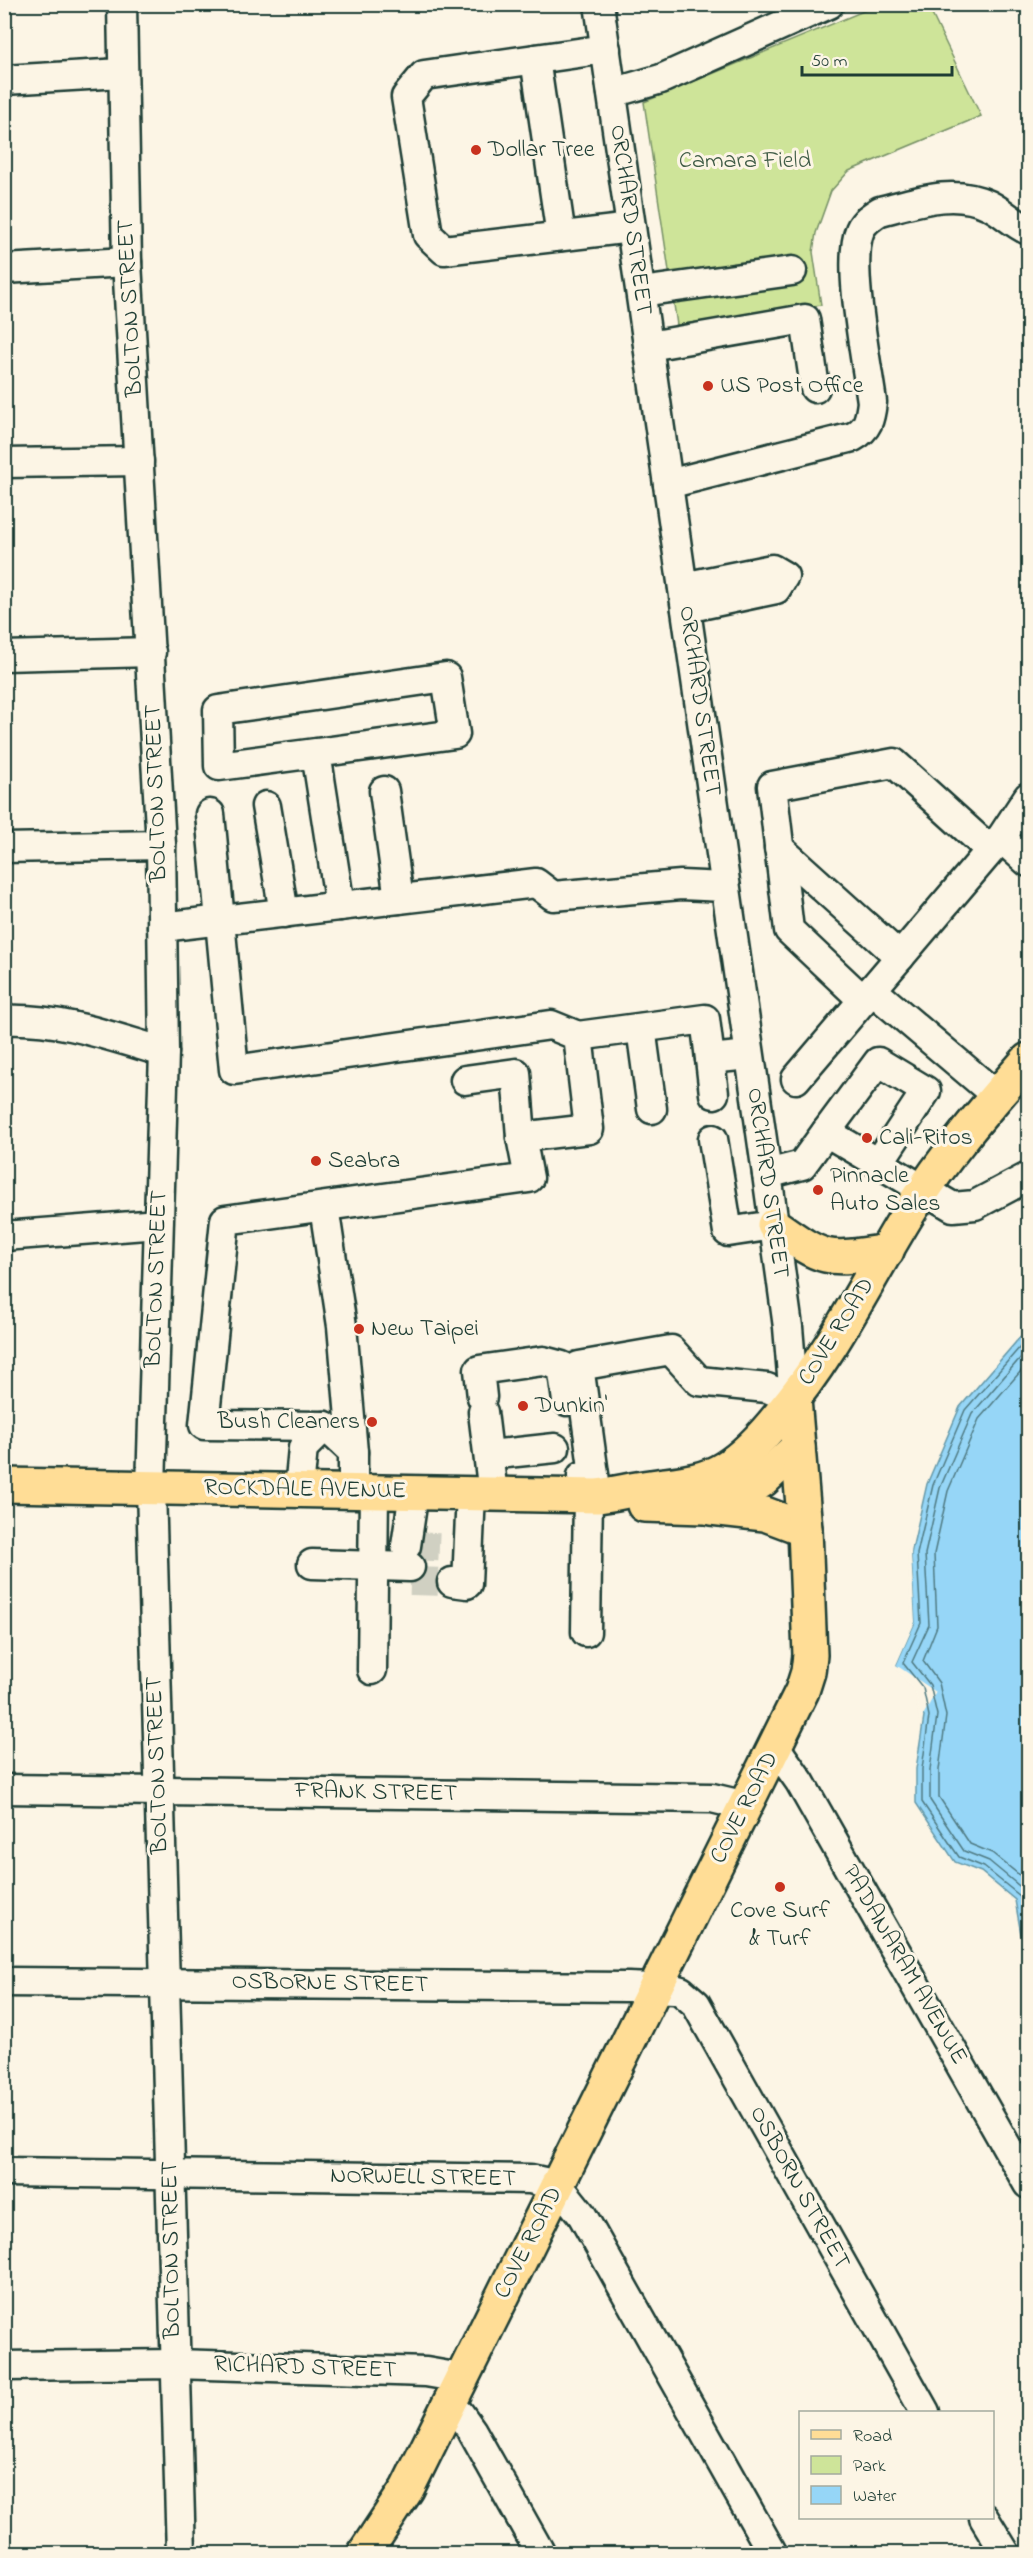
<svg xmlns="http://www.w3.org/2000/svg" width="1033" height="2558" font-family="'Indie Flower',sans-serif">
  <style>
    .green { fill: #cee499; stroke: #769066; stroke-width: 1.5 }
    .water { fill: #96d6f7; stroke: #6699a9; stroke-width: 1.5 }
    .pier { fill: #fcf5e5 }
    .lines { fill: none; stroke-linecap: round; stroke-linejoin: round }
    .shore { stroke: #4f7a82; stroke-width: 1.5 }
    .minor-tunnel { stroke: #d0d0c2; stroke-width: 28; stroke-dasharray: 28 14; stroke-linecap: butt }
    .minor-casing { stroke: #1f3d34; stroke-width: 33 }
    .major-casing { stroke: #1f3d34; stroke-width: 38 }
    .minor { stroke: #fcf5e5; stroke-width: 28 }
    .major { stroke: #ffdd96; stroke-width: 33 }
    .poi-dot { fill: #c8321e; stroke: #fcf5e5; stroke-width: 2 }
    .labels { text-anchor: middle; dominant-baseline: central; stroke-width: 6; stroke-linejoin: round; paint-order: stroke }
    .poi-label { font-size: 24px; fill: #1f3d34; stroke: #fcf5e5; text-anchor: start }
    .park-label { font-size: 24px; fill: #425e48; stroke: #fcf5e5 }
    .street-label { font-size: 24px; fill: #1f3d34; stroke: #fcf5e5 }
  </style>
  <rect width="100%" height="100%" fill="#fcf5e5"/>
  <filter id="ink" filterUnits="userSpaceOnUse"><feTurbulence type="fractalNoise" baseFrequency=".0167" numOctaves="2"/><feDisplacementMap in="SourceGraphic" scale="12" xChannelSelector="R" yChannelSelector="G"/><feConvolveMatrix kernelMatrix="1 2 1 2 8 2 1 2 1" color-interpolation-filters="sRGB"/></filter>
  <g filter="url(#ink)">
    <path class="green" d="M 927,4 L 981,116 L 849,171 L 831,191 L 816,233 L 813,252 L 821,305 L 677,325 L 644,102 L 878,5 Z"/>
    <path class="water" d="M 1028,1328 L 1028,1954 L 1021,1934 L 1015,1900 L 981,1872 L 955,1862 L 916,1803 L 916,1769 L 924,1717 L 917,1691 L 896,1665 L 915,1622 L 911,1554 L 927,1484 L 960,1407 Z"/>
    <path class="pier" d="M 913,1528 L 911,1554 L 915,1622 L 896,1665 L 936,1692 L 920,1721 L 915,1692 L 893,1665 L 912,1622 L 908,1554 Z"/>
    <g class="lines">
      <g class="shore">
        <path d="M 1028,1338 L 965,1410 L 933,1485 L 917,1554 L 921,1623 L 903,1663 L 923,1688 L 929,1716 L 922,1769 L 922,1802 L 959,1857 L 984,1867 L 1020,1896 L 1028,1937"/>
        <path d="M 1028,1349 L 972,1414 L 940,1488 L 925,1554 L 929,1625 L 912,1662 L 930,1685 L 937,1715 L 930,1770 L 930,1800 L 964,1851 L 989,1861 L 1024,1890 L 1028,1899"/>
        <path d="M 1028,1363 L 979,1419 L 948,1491 L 934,1554 L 937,1626 L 923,1661 L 939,1683 L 946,1716 L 939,1770 L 939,1797 L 970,1844 L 992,1853 L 1028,1882"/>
      </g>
      <g class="minor-tunnel">
        <path d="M 411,1546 L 453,1548"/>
        <path d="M 410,1581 L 452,1582"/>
      </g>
      <g class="minor-casing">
        <g id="minor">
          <path d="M 122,4 L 127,262 L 161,845 L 164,1052 L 151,1488 L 181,2554"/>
          <path d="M 606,49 L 424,75 L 406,97 L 428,235 L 444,250 L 631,228"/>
          <path d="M 535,59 L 561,236"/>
          <path d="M 4,80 L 122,73"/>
          <path d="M 612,93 L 661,79 L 829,4"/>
          <path d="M 4,269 L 127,262"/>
          <path d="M 641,292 L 792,271"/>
          <path d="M 649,346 L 805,319 L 815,388"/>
          <path d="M 4,463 L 139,461"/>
          <path d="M 668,484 L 853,437 C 868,429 870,419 872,402 C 867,364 846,262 860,230 C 864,221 872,216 880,211 C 916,202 953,188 989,205 C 1003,212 1014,224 1028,230"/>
          <path d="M 683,587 L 772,569 L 784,576 L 776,589 L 686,608"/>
          <path d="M 4,656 L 151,652"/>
          <path d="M 316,753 L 455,734 L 446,677 L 218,710 L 219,766 L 316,753 L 340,906"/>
          <path d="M 384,791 L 399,899"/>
          <path d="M 266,806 L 284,913"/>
          <path d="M 210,814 L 234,1070 L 551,1025 L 578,1036 L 705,1019 L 710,1059 L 749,1055"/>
          <path d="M 1001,838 L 1028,862"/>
          <path d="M 4,848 L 161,845"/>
          <path d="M 779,848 L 900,957"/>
          <path d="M 162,927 L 536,883 L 553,896 L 681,885 L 725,887"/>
          <path d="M 872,990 L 997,1096"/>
          <path d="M 863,1000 L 789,930 L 772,786 L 894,763 L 990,850"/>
          <path d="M 4,1020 C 59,1017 112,1037 164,1052"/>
          <path d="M 641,1028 L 652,1109"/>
          <path d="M 710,1059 L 714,1094"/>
          <path d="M 796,1079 L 1001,838 L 1028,797"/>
          <path d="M 465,1080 L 516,1073 L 521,1137"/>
          <path d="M 826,1132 L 878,1062 L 926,1091 L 878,1164"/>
          <path d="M 713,1139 L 728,1232 L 774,1225"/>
          <path d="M 767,1174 L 802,1165 L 826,1132 L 953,1207 L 975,1205 L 1028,1177"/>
          <path d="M 324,1207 L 342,1326 L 353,1452"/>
          <path d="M 4,1236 L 158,1224"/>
          <path d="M 482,1397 L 479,1370 L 543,1361 L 562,1366 L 567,1401"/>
          <path d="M 483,1412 L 493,1494"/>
          <path d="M 489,1455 L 555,1448"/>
          <path d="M 582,1476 L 588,1495 L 586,1632"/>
          <path d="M 299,1490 L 303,1448 L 325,1426"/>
          <path d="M 353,1492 L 353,1452 L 325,1426 L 204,1425 L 225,1220 L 529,1178 L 521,1137 L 589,1129 L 578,1036"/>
          <path d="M 597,1496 L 579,1366 L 671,1350 L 699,1381 L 767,1388 L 794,1399 L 788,1327 L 767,1174 L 599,4"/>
          <path d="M 406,1546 L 414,1492"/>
          <path d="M 312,1564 L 410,1567"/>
          <path d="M 452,1582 L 467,1584 L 471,1493"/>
          <path d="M 372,1670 L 374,1492"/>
          <path d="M 776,1748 L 800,1782 L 1028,2184"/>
          <path d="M 4,1789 L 712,1798 L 746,1806"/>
          <path d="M 4,1982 L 628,1987 L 674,1989 L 681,1991 L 696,2004 L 925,2412"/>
          <path d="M 4,2172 L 530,2179 L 558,2185 L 582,2215 L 773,2554"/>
          <path d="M 4,2366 L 175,2364 L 426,2372 L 461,2378"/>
          <path d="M 448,2405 L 460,2414 L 472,2431 L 541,2554"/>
          <path d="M 984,2518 L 1006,2554"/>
        </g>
      </g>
      <g class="major-casing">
        <g id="major">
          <path d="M 774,1225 C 825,1261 825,1261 887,1251"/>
          <path d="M 4,1485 L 597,1496 C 615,1494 633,1489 651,1487 C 677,1483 701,1483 725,1468 C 746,1455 764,1435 780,1415 C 833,1353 868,1278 911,1209 C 945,1155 987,1107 1028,1060"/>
          <path d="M 644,1505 L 704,1507 L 718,1505 L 731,1500 L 763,1480 L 798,1447"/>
          <path d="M 711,1508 L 765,1514 L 805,1529"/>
          <path d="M 364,2554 L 407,2489 L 802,1691 L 808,1672 L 810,1655 L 805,1529 L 794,1399"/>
        </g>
      </g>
      <use href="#minor" class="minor"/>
      <use href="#major" class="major"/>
    </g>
  </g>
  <g class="poi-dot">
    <circle cx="476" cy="150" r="6"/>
    <circle cx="708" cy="386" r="6"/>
    <circle cx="867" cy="1138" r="6"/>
    <circle cx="316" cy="1161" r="6"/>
    <circle cx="818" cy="1190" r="6"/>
    <circle cx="359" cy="1329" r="6"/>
    <circle cx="523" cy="1406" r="6"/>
    <circle cx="372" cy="1422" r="6"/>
    <circle cx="780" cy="1887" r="6"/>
  </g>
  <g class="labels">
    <g class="poi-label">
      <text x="488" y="150">Dollar Tree</text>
      <text x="720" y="386">US Post Office</text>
      <text x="879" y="1138">Cali-Ritos</text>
      <text x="328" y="1161">Seabra</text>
      <text x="830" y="1176">Pinnacle<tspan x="830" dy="28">Auto Sales</tspan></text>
      <text x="371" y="1329">New Taipei</text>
      <text x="535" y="1406">Dunkin'</text>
      <text x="360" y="1422" text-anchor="end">Bush Cleaners</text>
      <text x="780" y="1911" text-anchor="middle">Cove Surf<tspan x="780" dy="28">&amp; Turf</tspan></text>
    </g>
    <g class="park-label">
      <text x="745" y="161">Camara Field</text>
    </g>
    <g class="street-label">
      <text transform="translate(630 220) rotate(82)">ORCHARD STREET</text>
      <text transform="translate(131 308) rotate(-93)">BOLTON STREET</text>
      <text transform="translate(699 701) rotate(82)">ORCHARD STREET</text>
      <text transform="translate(157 793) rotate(-92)">BOLTON STREET</text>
      <text transform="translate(767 1183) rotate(82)">ORCHARD STREET</text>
      <text transform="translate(157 1279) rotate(-88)">BOLTON STREET</text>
      <text transform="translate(837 1332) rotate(-58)">COVE ROAD</text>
      <text transform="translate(305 1490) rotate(1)">ROCKDALE AVENUE</text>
      <text transform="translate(158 1765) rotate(-92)">BOLTON STREET</text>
      <text transform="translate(376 1793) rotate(1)">FRANK STREET</text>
      <text transform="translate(745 1808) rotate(-63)">COVE ROAD</text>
      <text transform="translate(904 1965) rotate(60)">PADANARAM AVENUE</text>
      <text transform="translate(330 1984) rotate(1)">OSBORNE STREET</text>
      <text transform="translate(423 2178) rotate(1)">NORWELL STREET</text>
      <text transform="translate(799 2188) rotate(61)">OSBORN STREET</text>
      <text transform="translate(529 2243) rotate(-63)">COVE ROAD</text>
      <text transform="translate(172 2250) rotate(-91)">BOLTON STREET</text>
      <text transform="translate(305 2368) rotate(2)">RICHARD STREET</text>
    </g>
  </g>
  <rect width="1033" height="2558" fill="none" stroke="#fcf5e5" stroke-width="24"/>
  <rect x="12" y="12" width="1009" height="2534" fill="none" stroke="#1f3d34" stroke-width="2" filter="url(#ink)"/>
  <rect x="799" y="2411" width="195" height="108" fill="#fcf5e5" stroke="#a4ab9e" stroke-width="1.5"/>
  <rect x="811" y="2430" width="30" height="9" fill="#ffdd96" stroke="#a4ab9e" stroke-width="1.5"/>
  <text x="853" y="2441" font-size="18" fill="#1f3d34">Road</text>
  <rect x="811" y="2456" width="30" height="18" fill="#cee499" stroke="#a4ab9e" stroke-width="1.5"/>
  <text x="853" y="2471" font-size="18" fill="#1f3d34">Park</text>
  <rect x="811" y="2486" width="30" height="18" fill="#96d6f7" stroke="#a4ab9e" stroke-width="1.5"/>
  <text x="853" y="2501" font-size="18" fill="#1f3d34">Water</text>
  <path d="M802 66v9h150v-9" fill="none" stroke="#1f3d34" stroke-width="3"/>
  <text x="811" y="66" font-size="18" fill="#1f3d34" stroke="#fcf5e5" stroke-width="4.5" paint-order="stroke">50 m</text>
</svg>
